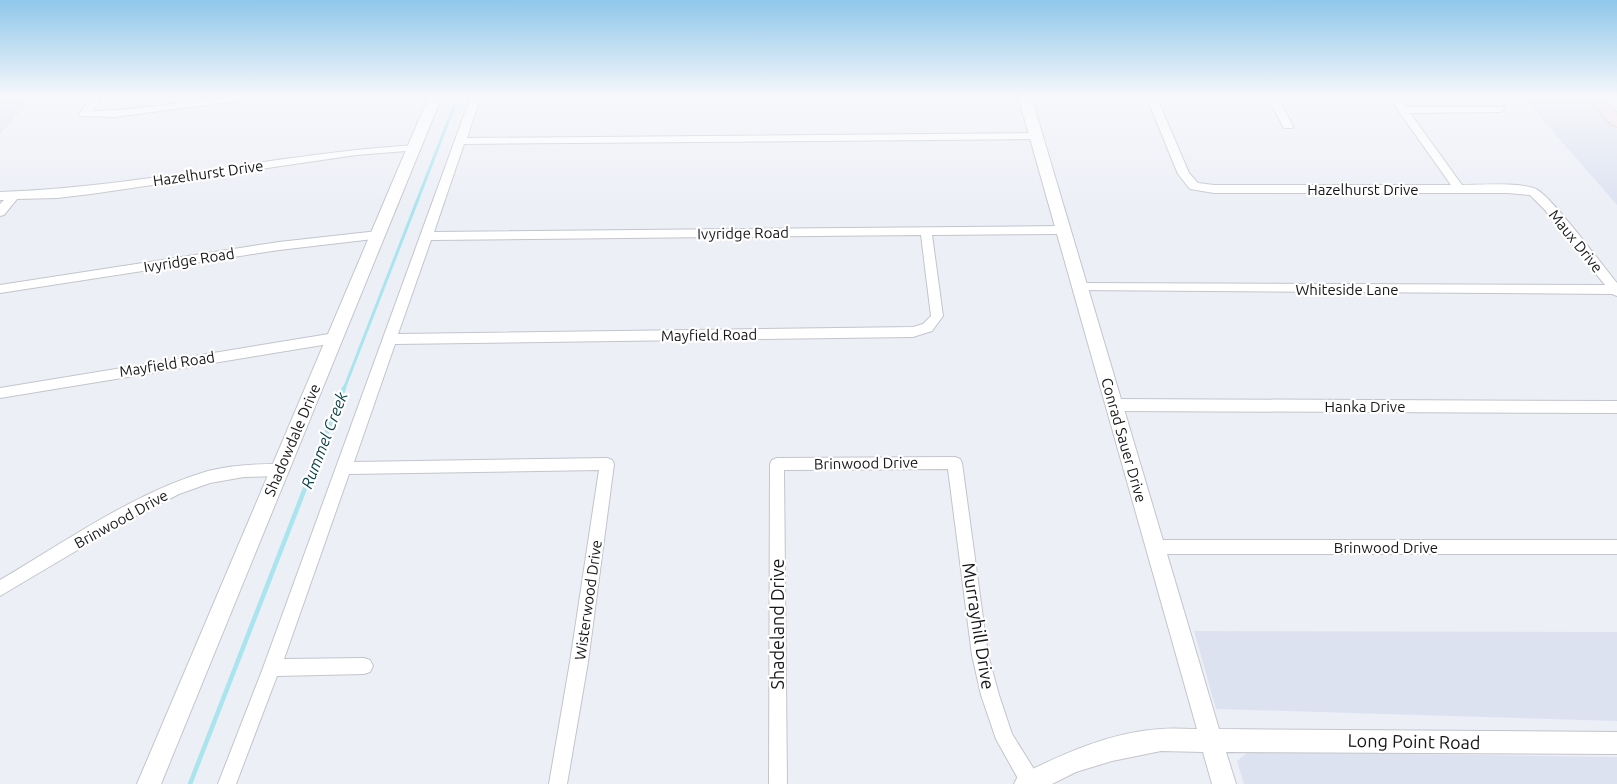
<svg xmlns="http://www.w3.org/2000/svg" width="1617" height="784" font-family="Ubuntu,sans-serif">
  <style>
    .built { fill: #dde2f1 }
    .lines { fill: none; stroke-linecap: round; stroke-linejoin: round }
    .stream-far1 { stroke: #aae4ee; stroke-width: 3 }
    .stream { stroke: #aae4ee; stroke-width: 4.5 }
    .minor-casing { stroke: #c2c5cc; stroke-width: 2 }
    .tertiary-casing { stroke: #c2c5cc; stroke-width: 2 }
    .secondary-casing { stroke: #c2c5cc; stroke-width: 2 }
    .minor { fill: #fff; fill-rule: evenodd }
    .tertiary { fill: #fff; fill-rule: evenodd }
    .secondary { fill: #f8dfe6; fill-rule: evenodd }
    .labels { text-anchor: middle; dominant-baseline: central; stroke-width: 4.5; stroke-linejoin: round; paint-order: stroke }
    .street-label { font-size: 15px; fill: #17171a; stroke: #fff }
    .water-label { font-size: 16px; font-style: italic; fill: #0a4148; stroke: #fff }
    .near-street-label { font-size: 18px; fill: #17171a; stroke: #fff }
  </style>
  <rect width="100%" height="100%" fill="#edeff7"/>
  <g class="built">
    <path d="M 0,96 L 34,96 L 0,134 Z"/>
    <path d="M 1522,96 L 1584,96 L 1617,130 L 1617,205 Z"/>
    <path d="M 1194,631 L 1617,632 L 1617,721 L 1216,709 Z"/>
    <path d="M 1248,752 L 1617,757 L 1617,784 L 1244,784 L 1237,761 Z"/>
  </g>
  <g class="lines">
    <path class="stream-far1" d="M 344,389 L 458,96"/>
    <path class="stream" d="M 190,784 L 344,388"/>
    <g class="minor-casing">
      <g id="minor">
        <path d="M 93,96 L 104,96 L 92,111 C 147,111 201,96 257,96 L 252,99 L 114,117 L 80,116 L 79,114 Z"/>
        <path d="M 471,96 L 481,96 L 467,138 L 1036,133 L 1041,136 L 1036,139 L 464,144 L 434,232 L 1062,226 L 1068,230 L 1062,234 L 932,235 L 943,316 L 932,331 L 913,337 L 395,344 L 354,462 L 607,458 L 612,460 L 614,464 L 588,662 L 567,784 L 549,784 L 570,662 L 599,470 L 349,474 L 284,659 L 364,658 L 370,660 L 373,666 L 370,672 L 364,674 L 277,676 L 236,784 L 218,784 L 263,668 ZM 921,235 L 931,316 L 923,324 L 913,327 L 398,334 L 431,240 Z"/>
        <path d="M 1146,96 L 1156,96 L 1189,173 L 1198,183 L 1214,185 L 1451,185 L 1388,96 L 1398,96 L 1406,107 L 1504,107 L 1505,109 L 1500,112 L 1410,113 L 1462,185 C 1480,185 1520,182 1536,189 C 1552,197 1602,265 1617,283 L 1617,296 L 1612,294 L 1075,290 L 1073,287 L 1075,284 L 1079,283 L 1605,285 L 1544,209 L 1530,195 L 1508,193 L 1214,193 L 1190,189 L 1178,174 Z"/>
        <path d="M 1267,96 L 1277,96 L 1293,126 L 1292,128 L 1284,128 Z"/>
        <path d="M 415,145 L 419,146 L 420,148 L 419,150 L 356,155 L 91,194 L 57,198 L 17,199 L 4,215 L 0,216 L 0,204 L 4,200 L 0,200 L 0,192 C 139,187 276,154 415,145 Z"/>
        <path d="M 378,231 L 384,235 L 382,238 L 279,250 L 0,293 L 0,285 L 279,242 Z"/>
        <path d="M 335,333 L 340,335 L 342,338 L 340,341 L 335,343 L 0,398 L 0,388 Z"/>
        <path d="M 1113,399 L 1617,401 L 1617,413 L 1113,411 L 1108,409 L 1106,405 L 1108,401 Z"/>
        <path d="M 955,457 L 960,459 L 962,463 L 988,655 L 999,695 L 1012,734 L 1037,774 L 1039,781 L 1038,784 L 1021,784 L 996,739 L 981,695 L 972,655 L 948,469 L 784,470 L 787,784 L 769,784 L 770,464 L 772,460 L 777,458 Z"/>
        <path d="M 280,464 L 285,466 L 287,470 L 285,474 L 280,476 L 244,477 L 210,483 L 179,494 L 128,520 L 0,596 L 0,580 C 67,541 133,493 208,471 C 232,465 256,464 280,464 Z"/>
        <path d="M 1155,540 L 1617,540 L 1617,554 L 1155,554 L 1149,552 L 1147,547 L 1149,542 Z"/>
      </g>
    </g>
    <g class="tertiary-casing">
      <g id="tertiary">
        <path d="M 429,96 L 442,96 L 161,784 L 137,784 Z"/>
        <path d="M 1018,96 L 1031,96 L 1219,729 L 1617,732 L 1617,754 L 1226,752 L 1236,784 L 1212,784 L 1203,752 L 1161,751 L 1112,761 L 1076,772 L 1052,784 L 1014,784 L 1018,776 C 1063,754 1110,732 1161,729 C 1173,728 1185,729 1197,729 Z"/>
      </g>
    </g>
    <g class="secondary-casing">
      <path id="secondary" d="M 1585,96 L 1601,96 L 1617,113 L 1617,127 L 1612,125 Z"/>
    </g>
    <use href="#minor" class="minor"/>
    <use href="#tertiary" class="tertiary"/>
    <use href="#secondary" class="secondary"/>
  </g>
  <linearGradient id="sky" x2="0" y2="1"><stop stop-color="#8fc7ea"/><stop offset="0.47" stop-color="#f7f8fb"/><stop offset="1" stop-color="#f7f8fb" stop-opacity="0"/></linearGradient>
  <rect width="1617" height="206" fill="url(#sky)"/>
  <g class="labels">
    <g class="street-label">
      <text transform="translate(208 173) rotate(-8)">Hazelhurst Drive</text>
      <text x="1363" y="189">Hazelhurst Drive</text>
      <text transform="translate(743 233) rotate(-1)">Ivyridge Road</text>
      <text transform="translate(1576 241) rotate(51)">Maux Drive</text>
      <text transform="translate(189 260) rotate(-9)">Ivyridge Road</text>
      <text x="1347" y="289">Whiteside Lane</text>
      <text transform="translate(709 335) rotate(-1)">Mayfield Road</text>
      <text transform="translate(167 364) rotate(-9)">Mayfield Road</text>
      <text x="1365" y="406">Hanka Drive</text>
      <text transform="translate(292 440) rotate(-67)">Shadowdale Drive</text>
      <text transform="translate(1124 440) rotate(74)">Conrad Sauer Drive</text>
      <text transform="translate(866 463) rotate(-1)">Brinwood Drive</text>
      <text transform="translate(121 519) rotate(-29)">Brinwood Drive</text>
      <text x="1386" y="547">Brinwood Drive</text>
      <text transform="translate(588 600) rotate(-82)">Wisterwood Drive</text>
    </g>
    <g class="water-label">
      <text transform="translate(324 440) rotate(-69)">Rummel Creek</text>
    </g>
    <g class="near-street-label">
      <text transform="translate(777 624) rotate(-90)">Shadeland Drive</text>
      <text transform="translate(979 626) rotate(81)">Murrayhill Drive</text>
      <text transform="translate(1414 741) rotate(1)">Long Point Road</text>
    </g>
  </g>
</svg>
